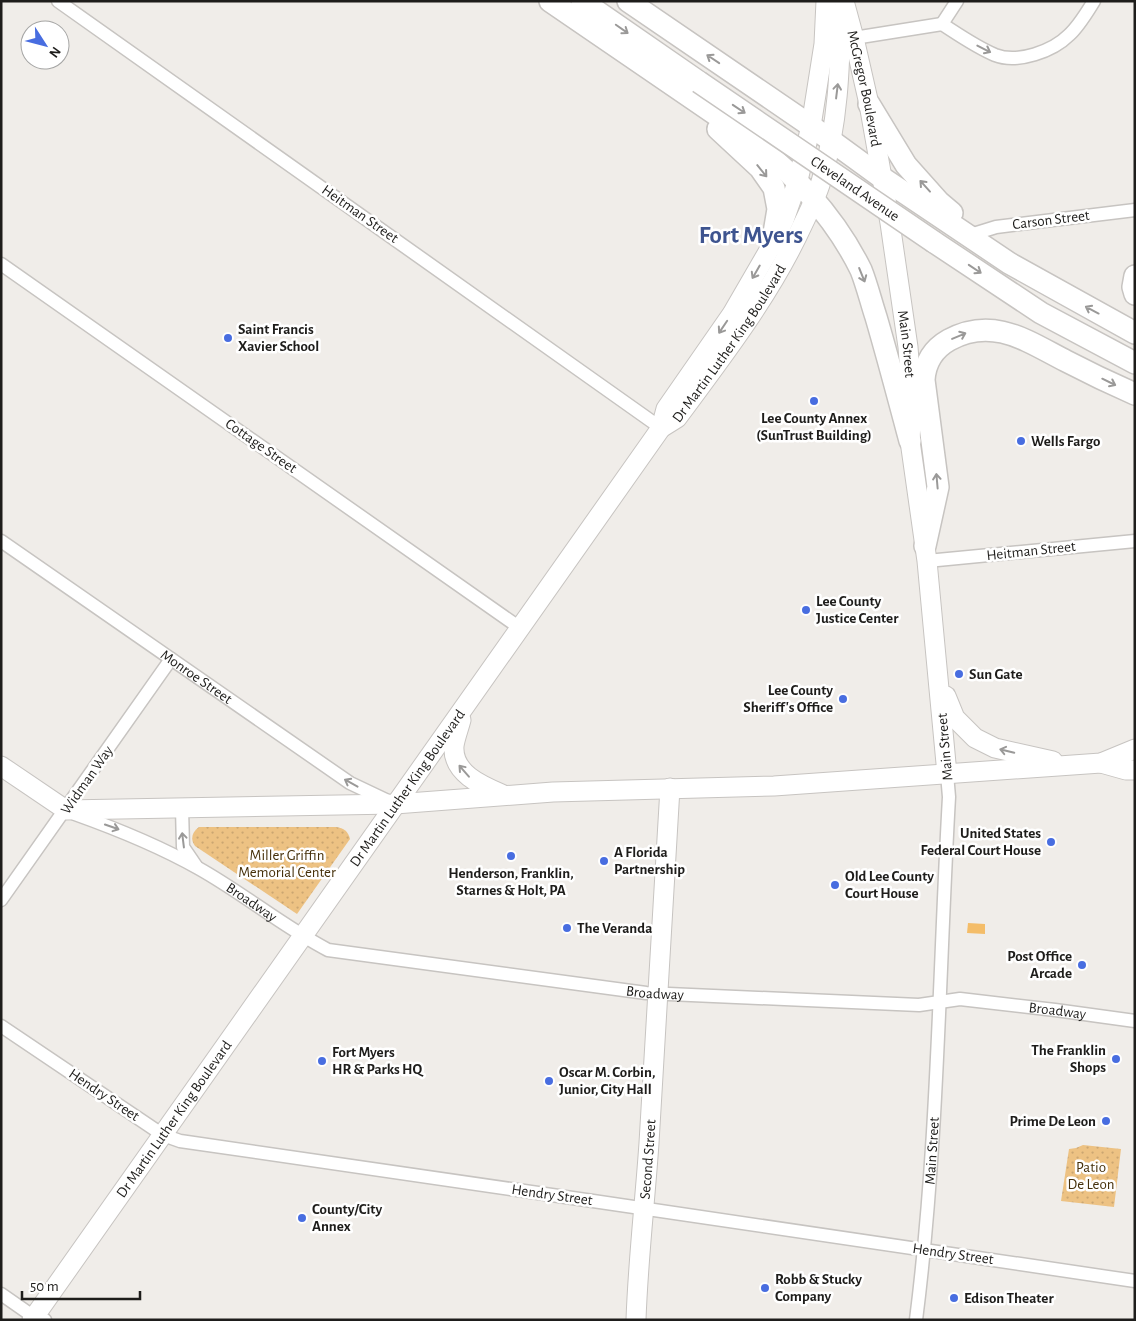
<svg xmlns="http://www.w3.org/2000/svg" width="1136" height="1321" font-family="'Alegreya Sans',sans-serif">
  <style>
    .grass { fill: url(#grass-dots) }
    .water { fill: #f4bd69 }
    .lines { fill: none; stroke-linecap: round; stroke-linejoin: round }
    .street-casing { stroke: #c7c4c1; stroke-width: 15 }
    .secondary-casing { stroke: #c7c4c1; stroke-width: 21 }
    .primary-casing { stroke: #c7c4c1; stroke-width: 24 }
    .street { stroke: #fff; stroke-width: 12 }
    .secondary { stroke: #fff; stroke-width: 19 }
    .primary { stroke: #fff; stroke-width: 21 }
    .primary-bridge-casing { stroke: #c7c4c1; stroke-width: 24; stroke-linecap: butt }
    .primary-bridge { stroke: #fff; stroke-width: 21 }
    .oneway { stroke: #9a9998 }
    .poi-dot { fill: #486de0; stroke: #fff; stroke-width: 2 }
    .labels { text-anchor: middle; dominant-baseline: central; stroke-width: 5; stroke-linejoin: round; paint-order: stroke }
    .street-label { font-size: 15px; fill: #1e1d1b; stroke: #fff }
    .poi-label { font-size: 15px; font-weight: bold; fill: #1e1d1b; stroke: #fff; text-anchor: start }
    .park-label { font-size: 15px; fill: #46300a; stroke: #fff }
    .town-label { font-size: 25px; font-weight: bold; fill: #3e548f; stroke: #fff }
  </style>
  <defs>
    <pattern id="grass-dots" width="8" height="8" patternUnits="userSpaceOnUse" patternTransform="scale(1.25)"><rect width="8" height="8" fill="#edc283"/><path d="M2 2h.1M6 6h.1" fill="none" stroke="#cba671" stroke-width="1.8" stroke-linecap="round"/></pattern>
  </defs>
  <rect width="100%" height="100%" fill="#f0ede9"/>
  <g class="grass">
    <path d="M 199,827 L 336,827 C 344,828 348,831 350,839 L 297,914 L 195,846 C 190,839 192,832 199,827 Z"/>
    <path d="M 1083,1145 L 1121,1149 L 1114,1207 L 1061,1201 L 1069,1149 L 1076,1148 Z"/>
  </g>
  <path class="water" d="M 968,923 L 985,924 L 985,934 L 967,933 Z"/>
  <g class="lines">
    <g class="street-casing">
      <g id="street">
        <path d="M 58,1 L 661,428"/>
        <path d="M 942,24 L 957,1"/>
        <path d="M 854,38 L 942,24 C 959,35 976,47 995,55 C 1018,64 1053,51 1069,35 C 1079,26 1087,12 1094,1"/>
        <path d="M 967,236 L 996,227 L 1135,210"/>
        <path d="M 1,264 L 520,628"/>
        <path id="s1" d="M 1,541 L 350,783 L 390,802"/>
        <path d="M 927,561 L 1135,541"/>
        <path d="M 182,808 L 183,847 L 196,866"/>
        <path id="s2" d="M 75,814 C 117,829 159,846 198,868 C 243,893 282,926 328,950 L 646,993 L 919,1005 L 960,999 L 1055,1010 L 1135,1021"/>
        <path d="M 1,900 L 171,659"/>
        <path d="M 1,1026 L 163,1135 L 180,1141 L 593,1201 L 1135,1281"/>
        <path d="M 1,1294 L 34,1317 L 45,1320"/>
        <path id="s3" d="M 916,1320 C 938,1147 939,971 949,797 L 947,774"/>
      </g>
    </g>
    <g class="secondary-casing">
      <g id="secondary">
        <path id="s4" d="M 844,1 L 854,38 L 869,104 L 890,223 L 908,347 L 912,401 L 910,441 L 927,561 L 947,774"/>
        <path id="s5" d="M 661,428 L 677,418 C 723,356 771,294 803,224 C 810,209 818,194 822,178 C 838,125 840,68 841,12"/>
        <path d="M 946,696 L 955,718 L 975,738 L 995,748 L 1053,761"/>
        <path d="M 461,720 C 459,728 455,738 454,746 C 452,774 483,786 504,795"/>
        <path d="M 1101,763 L 1126,770 L 1135,770"/>
        <path d="M 1,766 L 66,810 L 395,804 L 553,792 L 774,786 L 1101,763 L 1135,749"/>
        <path id="s6" d="M 32,1320 L 661,428 L 666,409 L 732,314 L 772,245 L 784,220 L 798,180 L 811,126 L 824,44 L 826,1"/>
        <path id="s7" d="M 636,1320 C 638,1260 645,1202 649,1143 C 657,1024 664,906 670,788"/>
      </g>
    </g>
    <g class="primary-casing">
      <g id="primary">
        <path d="M 550,1 L 740,131 C 790,170 833,213 861,270 C 867,285 871,302 876,317 C 888,358 899,400 910,441"/>
        <path d="M 582,1 L 699,82"/>
        <path d="M 628,1 L 811,126 L 881,177 L 1009,263 L 1135,333"/>
        <path d="M 869,104 L 906,165 L 939,202 L 952,213"/>
        <path d="M 718,129 L 760,168 L 774,188 L 778,209 L 772,245"/>
        <path d="M 934,242 L 1041,313 L 1135,363"/>
        <path d="M 1135,276 L 1133,287 L 1135,294"/>
        <path d="M 925,546 L 938,487 L 924,380 C 925,363 933,349 949,340 C 993,316 1027,341 1066,361 C 1089,373 1112,384 1135,394"/>
      </g>
    </g>
    <use href="#street" class="street"/>
    <use href="#secondary" class="secondary"/>
    <use href="#primary" class="primary"/>
    <g class="primary-bridge-casing">
      <g id="primary-bridge">
        <path id="s8" d="M 699,82 L 934,242"/>
      </g>
    </g>
    <use href="#primary-bridge" class="primary-bridge"/>
  </g>
  <defs><path id="oneway-shaft" d="M-6 0H5M1.5-3L5.5 0L1.5 3" fill="none" stroke-width="1.6" stroke-linecap="round" stroke-linejoin="round" transform="scale(1.25)"/></defs>
  <g class="oneway">
    <use href="#oneway-shaft" transform="translate(622 29) rotate(35)"/>
    <use href="#oneway-shaft" transform="translate(984 49) rotate(27)"/>
    <use href="#oneway-shaft" transform="translate(713 59) rotate(-146)"/>
    <use href="#oneway-shaft" transform="translate(837 91) rotate(-83)"/>
    <use href="#oneway-shaft" transform="translate(739 109) rotate(34)"/>
    <use href="#oneway-shaft" transform="translate(762 171) rotate(51)"/>
    <use href="#oneway-shaft" transform="translate(925 186) rotate(-132)"/>
    <use href="#oneway-shaft" transform="translate(975 269) rotate(34)"/>
    <use href="#oneway-shaft" transform="translate(756 272) rotate(120)"/>
    <use href="#oneway-shaft" transform="translate(862 275) rotate(68)"/>
    <use href="#oneway-shaft" transform="translate(1092 310) rotate(-152)"/>
    <use href="#oneway-shaft" transform="translate(723 327) rotate(124)"/>
    <use href="#oneway-shaft" transform="translate(959 336) rotate(-23)"/>
    <use href="#oneway-shaft" transform="translate(1109 382) rotate(26)"/>
    <use href="#oneway-shaft" transform="translate(937 481) rotate(-95)"/>
    <use href="#oneway-shaft" transform="translate(1007 751) rotate(-166)"/>
    <use href="#oneway-shaft" transform="translate(464 771) rotate(-131)"/>
    <use href="#oneway-shaft" transform="translate(351 783) rotate(-151)"/>
    <use href="#oneway-shaft" transform="translate(112 827) rotate(19)"/>
    <use href="#oneway-shaft" transform="translate(183 840) rotate(-97)"/>
  </g>
  <g class="poi-dot">
    <circle cx="228" cy="338" r="5"/>
    <circle cx="814" cy="401" r="5"/>
    <circle cx="1021" cy="441" r="5"/>
    <circle cx="806" cy="610" r="5"/>
    <circle cx="959" cy="674" r="5"/>
    <circle cx="843" cy="699" r="5"/>
    <circle cx="1051" cy="842" r="5"/>
    <circle cx="511" cy="856" r="5"/>
    <circle cx="604" cy="861" r="5"/>
    <circle cx="835" cy="885" r="5"/>
    <circle cx="567" cy="928" r="5"/>
    <circle cx="1082" cy="965" r="5"/>
    <circle cx="1116" cy="1059" r="5"/>
    <circle cx="322" cy="1061" r="5"/>
    <circle cx="549" cy="1081" r="5"/>
    <circle cx="1106" cy="1121" r="5"/>
    <circle cx="302" cy="1218" r="5"/>
    <circle cx="765" cy="1288" r="5"/>
    <circle cx="954" cy="1298" r="5"/>
  </g>
  <g class="labels">
    <g class="street-label">
      <text stroke="none"><textPath href="#s4" startOffset="90">McGregor Boulevard</textPath></text>
      <text stroke="none"><textPath href="#s8" startOffset="189">Cleveland Avenue</textPath></text>
      <text transform="translate(360 214) rotate(35)">Heitman Street</text>
      <text transform="translate(1051 220) rotate(-7)">Carson Street</text>
      <text stroke="none"><textPath href="#s5" startOffset="110">Dr Martin Luther King Boulevard</textPath></text>
      <text stroke="none"><textPath href="#s4" startOffset="349">Main Street</textPath></text>
      <text transform="translate(261 446) rotate(35)">Cottage Street</text>
      <text transform="translate(1031 551) rotate(-6)">Heitman Street</text>
      <text stroke="none"><textPath href="#s1" startOffset="238">Monroe Street</textPath></text>
      <text transform="translate(945 747) rotate(-95)">Main Street</text>
      <text transform="translate(87 780) rotate(-55)">Widman Way</text>
      <text stroke="none"><textPath href="#s6" startOffset="651">Dr Martin Luther King Boulevard</textPath></text>
      <text stroke="none"><textPath href="#s2" startOffset="198">Broadway</textPath></text>
      <text stroke="none"><textPath href="#s2" startOffset="618">Broadway</textPath></text>
      <text stroke="none"><textPath href="#s2" startOffset="1022">Broadway</textPath></text>
      <text transform="translate(104 1095) rotate(34)">Hendry Street</text>
      <text stroke="none"><textPath href="#s6" startOffset="246">Dr Martin Luther King Boulevard</textPath></text>
      <text stroke="none"><textPath href="#s3" startOffset="170">Main Street</textPath></text>
      <text stroke="none"><textPath href="#s7" startOffset="161">Second Street</textPath></text>
      <text transform="translate(552 1195) rotate(8)">Hendry Street</text>
      <text transform="translate(953 1254) rotate(8)">Hendry Street</text>
    </g>
    <g class="poi-label">
      <text x="238" y="329">Saint Francis<tspan x="238" dy="17">Xavier School</tspan></text>
      <text x="814" y="418" text-anchor="middle">Lee County Annex<tspan x="814" dy="17">(SunTrust Building)</tspan></text>
      <text x="1031" y="441">Wells Fargo</text>
      <text x="816" y="601">Lee County<tspan x="816" dy="17">Justice Center</tspan></text>
      <text x="969" y="674">Sun Gate</text>
      <text x="833" y="690" text-anchor="end">Lee County<tspan x="833" dy="17">Sheriff's Office</tspan></text>
      <text x="1041" y="833" text-anchor="end">United States<tspan x="1041" dy="17">Federal Court House</tspan></text>
      <text x="614" y="852">A Florida<tspan x="614" dy="17">Partnership</tspan></text>
      <text x="511" y="873" text-anchor="middle">Henderson, Franklin,<tspan x="511" dy="17">Starnes &amp; Holt, PA</tspan></text>
      <text x="845" y="876">Old Lee County<tspan x="845" dy="17">Court House</tspan></text>
      <text x="577" y="928">The Veranda</text>
      <text x="1072" y="956" text-anchor="end">Post Office<tspan x="1072" dy="17">Arcade</tspan></text>
      <text x="1106" y="1050" text-anchor="end">The Franklin<tspan x="1106" dy="17">Shops</tspan></text>
      <text x="332" y="1052">Fort Myers<tspan x="332" dy="17">HR &amp; Parks HQ</tspan></text>
      <text x="559" y="1072">Oscar M. Corbin,<tspan x="559" dy="17">Junior, City Hall</tspan></text>
      <text x="1096" y="1121" text-anchor="end">Prime De Leon</text>
      <text x="312" y="1209">County/City<tspan x="312" dy="17">Annex</tspan></text>
      <text x="775" y="1279">Robb &amp; Stucky<tspan x="775" dy="17">Company</tspan></text>
      <text x="964" y="1298">Edison Theater</text>
    </g>
    <g class="park-label">
      <text x="287" y="855">Miller Griffin<tspan x="287" dy="17">Memorial Center</tspan></text>
      <text x="1091" y="1167">Patio<tspan x="1091" dy="17">De Leon</tspan></text>
    </g>
    <g class="town-label">
      <text x="751" y="235">Fort Myers</text>
    </g>
  </g>
  <rect width="1136" height="1321" fill="none" stroke="#1e1d1b" stroke-width="5"/>
  <g transform="translate(45 45) rotate(126)"><circle r="24" fill="#ffffff" stroke="#a5a5a4"/>
  <path d="M0-4L9 19L0 12L-9 19Z" fill="#486de0"/>
  <text y="-8" font-size="14" font-weight="bold" text-anchor="middle" fill="#1e1d1b">N</text>
  </g>
  <path d="M22 1291v8h118v-8" fill="none" stroke="#1e1d1b" stroke-width="2.5"/>
  <text x="30" y="1291" font-size="15" fill="#1e1d1b" stroke="#ffffff" stroke-width="4" paint-order="stroke">50 m</text>
</svg>
